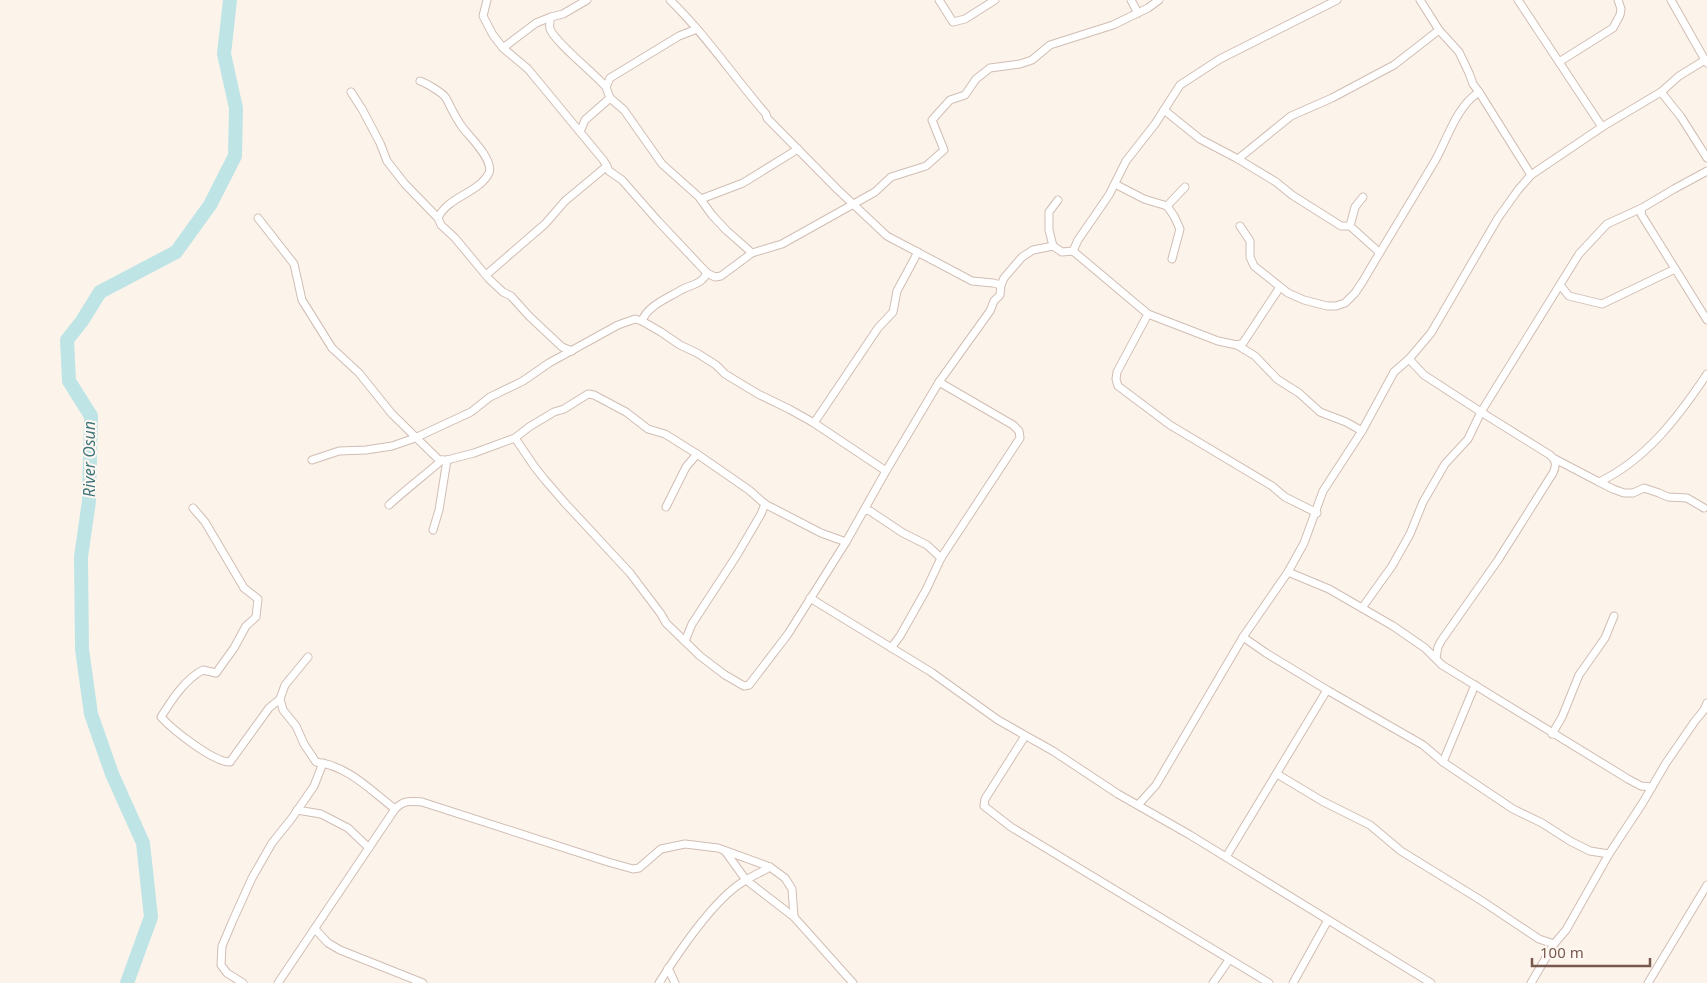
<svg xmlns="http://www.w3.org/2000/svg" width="1707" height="983" font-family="'Noto Sans',sans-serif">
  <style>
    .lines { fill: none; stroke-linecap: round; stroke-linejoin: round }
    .river { stroke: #bfe4e6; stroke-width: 14 }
    .minor-casing { stroke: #d1bdb3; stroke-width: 9 }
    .minor { stroke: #fff; stroke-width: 7 }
    .labels { text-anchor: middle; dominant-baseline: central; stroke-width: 4; stroke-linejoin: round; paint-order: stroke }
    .water-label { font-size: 16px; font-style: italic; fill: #41777c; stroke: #fff8f2 }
  </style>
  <rect width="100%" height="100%" fill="#fcf4eb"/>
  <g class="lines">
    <path class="river" d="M 127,983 L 151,917 L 143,843 L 112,774 L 91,714 L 82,649 L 81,557 L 89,501 L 91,416 L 69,381 L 67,340 L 82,321 L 100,292 L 176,252 L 210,205 L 235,156 L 236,108 L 224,54 L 230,0"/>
    <g class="minor-casing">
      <g id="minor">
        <path d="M 487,0 L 483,16 L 493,35 L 503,48 L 528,69 L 580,132"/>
        <path d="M 587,0 L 563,14 L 551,17 C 550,21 549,24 550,29 C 555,42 594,73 606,87"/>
        <path d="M 670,0 C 706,35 733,76 766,114 L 767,118 L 837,189 L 887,236 L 972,281 L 993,283 L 1001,285"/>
        <path d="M 939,0 L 953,22 L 965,19 L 995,0"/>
        <path d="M 1131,0 L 1138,13"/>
        <path d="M 1420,0 L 1439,30 L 1459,52 L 1469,73 L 1473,84 L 1479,92 L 1531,175"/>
        <path d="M 1518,0 L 1602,127"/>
        <path d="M 1671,0 L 1705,60"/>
        <path d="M 697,29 L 679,36 L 610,78 L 606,87 L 610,98 L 624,110 L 662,164 L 699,197 L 712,215 L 726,230 L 752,253 L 782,244 L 875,192 L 891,177 L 926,166 L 944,150 L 932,120 L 950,100 L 965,95 L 976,79 L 990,68 L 1020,64 L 1032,60 L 1050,45 L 1113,25 L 1148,8 L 1159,0"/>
        <path d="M 503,48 L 536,23 L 551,17"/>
        <path d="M 1559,62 L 1613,28 L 1620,15 L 1621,9 L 1618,0"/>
        <path d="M 420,81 C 426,83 443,93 446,98 C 451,108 456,119 463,128 C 470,137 494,160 489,173 C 479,193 447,197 438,218 L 441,225 L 455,238 L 489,279 L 503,292 L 511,296 L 529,316 L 562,347 L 572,351"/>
        <path d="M 351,92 L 362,109 L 380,143 L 387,161 L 405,184 L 438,218"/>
        <path d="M 1661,92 L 1681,117 L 1707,158"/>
        <path d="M 610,98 L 585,120 L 580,132 L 604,161 L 609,171 L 622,180 L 658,221 L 707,273 L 715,277 L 721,276 L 752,253"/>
        <path d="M 1164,110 L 1200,139 L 1238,159 L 1276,182 L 1292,195 L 1341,226 L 1350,226 L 1379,252"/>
        <path d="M 1238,159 L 1291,116 L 1332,98 L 1394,65 L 1439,30"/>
        <path d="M 1707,171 L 1674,189 L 1642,208 L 1641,214 L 1707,320"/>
        <path d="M 1115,184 L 1144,199 L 1167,206 L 1174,216 L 1180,229 L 1172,259"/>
        <path d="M 701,199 L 743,183 L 798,149"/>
        <path d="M 1167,206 L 1185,187"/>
        <path d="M 258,218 L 294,264 L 302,300 L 332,348 L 359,373 L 392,414 L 439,460 L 447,460 L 474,453 L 515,438 L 529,427 L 554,412 L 564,409 L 588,394 L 594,395 L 626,412 L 648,429 L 665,434 L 697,454 L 749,490 L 765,504 L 821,533 L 846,542"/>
        <path d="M 1240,226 L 1250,241 L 1250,257 L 1254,266 L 1288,293 L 1304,300 L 1327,306 L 1336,306 L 1345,303 L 1355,293 L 1363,281 C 1387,240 1412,200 1436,159 C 1448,137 1457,106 1479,92"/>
        <path d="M 1350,226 L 1355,207 L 1363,197"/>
        <path d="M 1053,246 L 1049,230 L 1049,212 L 1058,200"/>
        <path d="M 1073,251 L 1148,314 L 1218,341 L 1237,345 L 1243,343 L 1280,287"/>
        <path d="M 486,275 L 545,224 L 565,201 L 607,166"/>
        <path d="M 1560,285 L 1569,296 L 1602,304 L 1675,269"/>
        <path d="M 1148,314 L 1117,372 L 1116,379 L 1118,386 L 1170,425 L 1272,486 L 1285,497 L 1317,513"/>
        <path d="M 642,321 C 647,306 668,298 681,290 C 692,284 701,285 707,273"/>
        <path d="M 1237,345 L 1255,356 L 1277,379 L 1299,393 L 1320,412 L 1346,422 L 1362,431"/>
        <path d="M 1409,359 L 1424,375 L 1481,412 L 1550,455 C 1556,460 1557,465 1553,473 L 1498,560 L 1441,641 L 1438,647 L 1436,658"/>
        <path d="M 814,423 L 878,328 L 893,312 L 897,291 L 918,252"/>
        <path d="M 515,438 L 534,466 L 545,480 L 565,503 L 630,573 L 661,614 L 666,623 L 700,656 L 725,675 L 744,686 L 749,685 L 788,634 L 846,542 L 886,471 L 939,382 L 990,311 L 994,301 L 1000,295 L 1001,285 L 1004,278 L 1022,257 L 1033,250 L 1053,246 L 1062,252 L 1073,251 L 1078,240 L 1109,195 L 1126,161 L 1155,124 L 1180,85 L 1220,59 L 1337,0"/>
        <path d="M 1555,459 L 1599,482 C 1646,460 1679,416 1707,374"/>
        <path d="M 312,460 L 339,451 L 366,450 L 392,446 L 415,438 L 471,412 L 490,397 L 523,381 L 549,363 L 618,325 L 635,319 L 642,321 L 661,332 L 680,345 L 697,353 L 716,365 L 725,374 L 758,394 L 789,409 L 814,423 L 886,471"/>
        <path d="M 1599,482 L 1613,489 L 1624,493 L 1633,493 L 1644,488 L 1659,493 L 1668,497 L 1687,498 L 1704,508"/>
        <path d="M 389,505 C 406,489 424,476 442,460"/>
        <path d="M 666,507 L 686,467 L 697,454"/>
        <path d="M 193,508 L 205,522 L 244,588 L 258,599 L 256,617 L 246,626 L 234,648 L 216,673 L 203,670 C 185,679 171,701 161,717 C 173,730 213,762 230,762 L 269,708 L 280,699"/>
        <path d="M 865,510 L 870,511 L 903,533 L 927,545 L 941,558"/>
        <path d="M 433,530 L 439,510 L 447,460"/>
        <path d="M 1288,572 L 1329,589 L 1393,626 L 1425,648 L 1442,665 L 1628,779 L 1641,786 L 1652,787"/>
        <path d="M 810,598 L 931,672 L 998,720 L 1053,751 L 1118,794 L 1190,835 L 1431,983"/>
        <path d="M 1362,608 L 1392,566 L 1410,534 L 1423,502 L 1445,464 L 1468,439 L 1481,412 L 1579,254 L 1607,224 L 1642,208"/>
        <path d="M 1243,637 L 1266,653 L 1327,690 L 1423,745 L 1443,762 L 1513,809 L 1542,823 L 1570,841 L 1590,851 L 1609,854"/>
        <path d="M 685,641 L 692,624 L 737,555 L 761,514 L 765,504"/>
        <path d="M 891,648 L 900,636 L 926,590 L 941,558 L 1020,438 L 1019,431 L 1013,425 L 939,382"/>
        <path d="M 308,657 L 285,685 L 280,699 L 283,710 L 296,726 L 304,744 L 316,762 C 348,766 369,789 395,809"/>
        <path d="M 1552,734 L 1562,717 L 1579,675 L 1605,638 L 1614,616"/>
        <path d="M 1025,736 L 985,799 L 984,806 L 1011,827 L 1269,983"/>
        <path d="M 1443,762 L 1475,685"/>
        <path d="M 1277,774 L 1322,801 L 1370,825 L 1401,851 L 1482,901 L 1539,939 L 1554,944"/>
        <path d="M 1138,805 L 1156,785 L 1243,637 L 1288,572 L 1304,543 L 1323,491 L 1362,431 L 1394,372 L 1409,359 L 1431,333 L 1498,218 L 1518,190 L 1531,175 L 1602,127 L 1661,92 L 1679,76 L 1705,60 L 1707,63"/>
        <path d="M 297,810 L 321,814 L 348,828 L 369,848"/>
        <path d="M 725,851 L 746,880 L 794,917"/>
        <path d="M 1226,857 L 1327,690"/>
        <path d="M 315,929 L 328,943 L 340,950 L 423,983"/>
        <path d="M 668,968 L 675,983"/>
        <path d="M 243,983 L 227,973 L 221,965 L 222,946 L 233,920 L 252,878 L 272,843 L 292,818 L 314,786 L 323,763"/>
        <path d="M 278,983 L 395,809 C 404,800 410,801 422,802 L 608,862 L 633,869 L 639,868 L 661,849 L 685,844 L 718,848 L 770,867 L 785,878 L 792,889 L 794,917 L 853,983"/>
        <path d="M 659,983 C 678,953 715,897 746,880 C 754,875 762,872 770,867"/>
        <path d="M 1213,983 L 1229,960"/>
        <path d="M 1293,983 L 1328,920"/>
        <path d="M 1531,983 L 1554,944 L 1566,930 L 1609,854 L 1642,804 L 1666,763 L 1695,721 L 1704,710 L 1707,703"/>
        <path d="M 1648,983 L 1707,885"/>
      </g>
    </g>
    <use href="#minor" class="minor"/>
  </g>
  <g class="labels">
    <g class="water-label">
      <text transform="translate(89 459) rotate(-90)">River Osun</text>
    </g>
  </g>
  <path d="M1532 958v8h118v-8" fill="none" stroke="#77594e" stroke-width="2.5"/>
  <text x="1540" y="958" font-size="15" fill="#77594e" stroke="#fff8f2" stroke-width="4" paint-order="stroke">100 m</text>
</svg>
